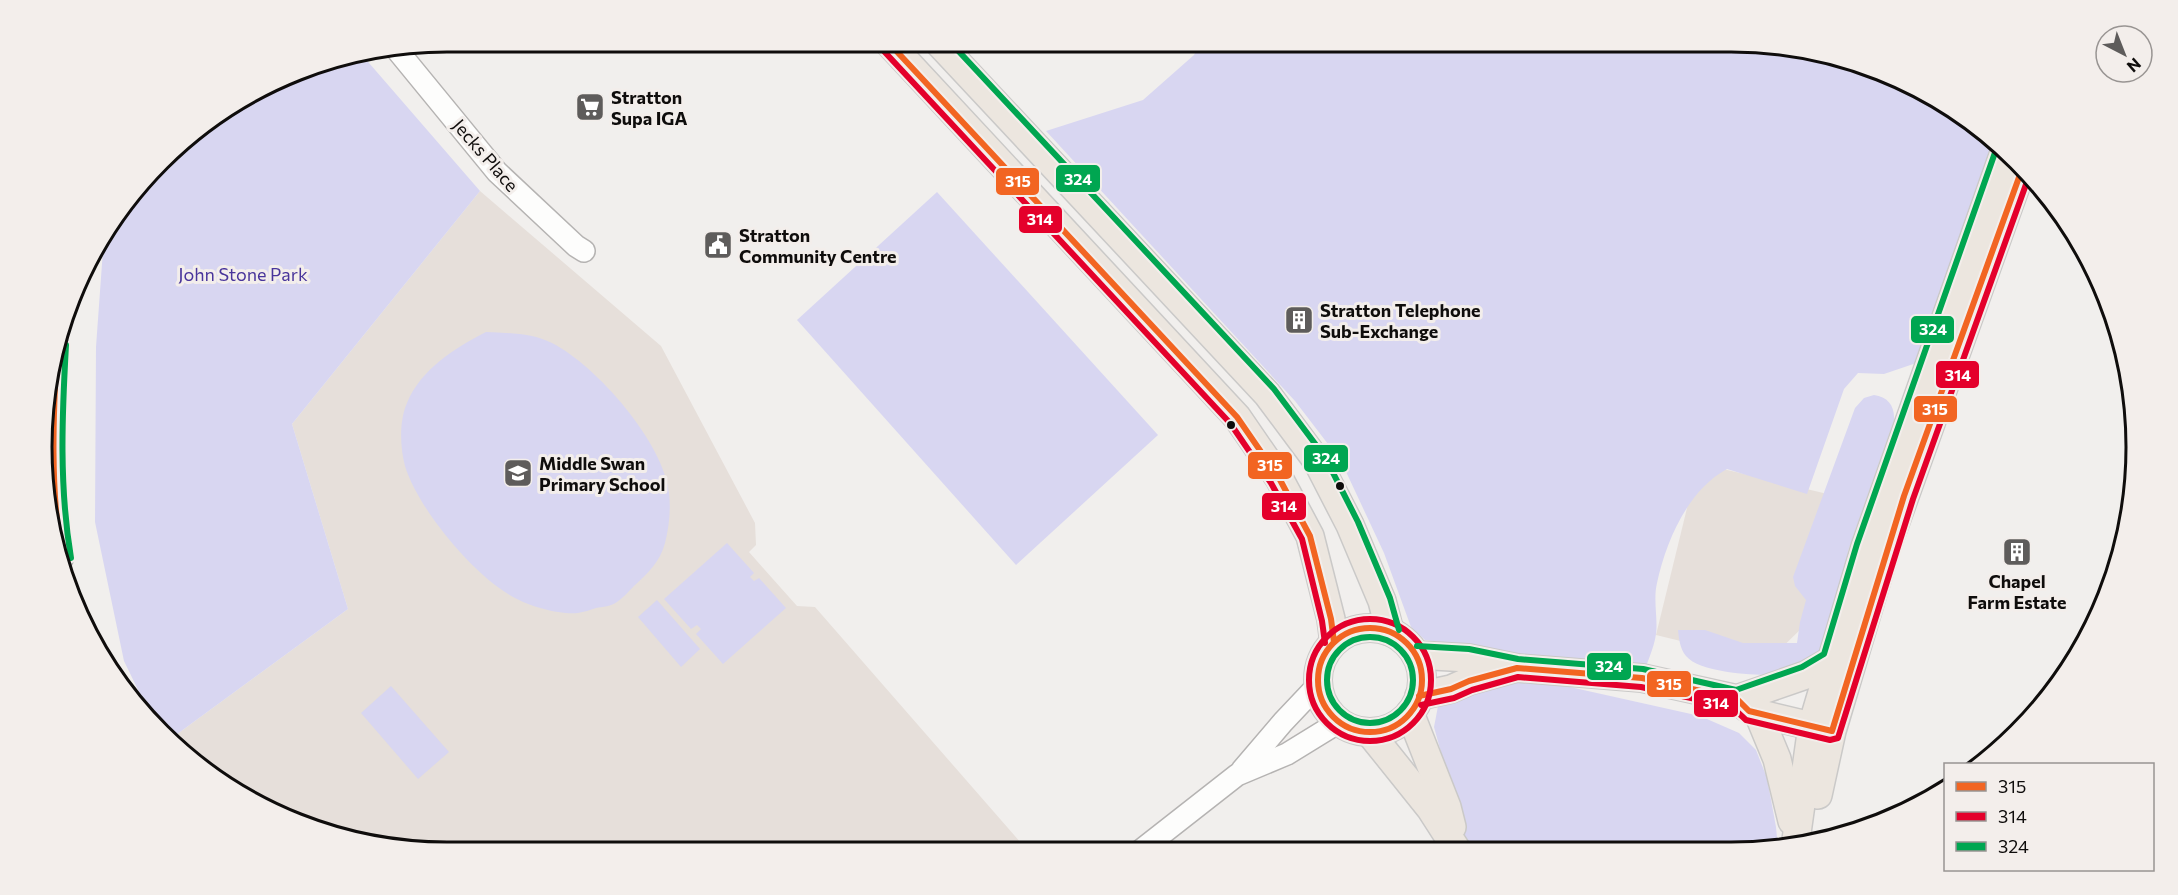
<svg xmlns="http://www.w3.org/2000/svg" width="2178" height="895" font-family="Commissioner,sans-serif">
  <style>
    .built { fill: #e6dfda }
    .green { fill: #d8d6f1 }
    .lines { fill: none; stroke-linecap: round; stroke-linejoin: round }
    .minor-casing { stroke: #b5b3b2; stroke-width: 24 }
    .major-casing { stroke: #cac9c8; stroke-width: 30 }
    .minor { stroke: #fdfdfc; stroke-width: 21 }
    .major { stroke: #ece6df; stroke-width: 27 }
    .bus-1-casing { stroke: #f3eeeb; stroke-width: 10 }
    .bus-2-casing { stroke: #f3eeeb; stroke-width: 10 }
    .bus-3-casing { stroke: #f3eeeb; stroke-width: 10 }
    .bus-1 { stroke: #f26522; stroke-width: 6 }
    .bus-2 { stroke: #e4002b; stroke-width: 6 }
    .bus-3 { stroke: #00a651; stroke-width: 6 }
    .bus-dot { fill: #0f0d0c; stroke: #f3eeeb; stroke-width: 2 }
    .labels { text-anchor: middle; dominant-baseline: central; stroke-width: 6; stroke-linejoin: round; paint-order: stroke }
    .poi-label { font-size: 18px; font-weight: bold; fill: #0f0d0c; stroke: #f3eeeb; text-anchor: start }
    .street-label { font-size: 18px; fill: #0f0d0c; stroke: #f3eeeb }
    .park-label { font-size: 18px; fill: #49359b; stroke: #f3eeeb }
    .rim { fill: none; stroke: #0f0d0c; stroke-width: 3 }
    .line-badge { stroke: #f3eeeb; stroke-width: 2 }
    .badge-label { font-size: 16px; text-anchor: middle; font-weight: bold; fill: #fff }
  </style>
  <rect width="100%" height="100%" fill="#f1efed"/>
  <g class="built">
    <path d="M 480,191 L 661,346 L 755,523 L 756,545 L 749,552 L 797,606 L 815,607 L 1028,851 L 447,853 L 317,832 L 200,769 L 169,740 L 348,609 L 292,424 Z"/>
    <path d="M 1698,463 L 1836,496 L 1804,626 L 1767,662 L 1656,635 Z"/>
  </g>
  <g class="green">
    <path d="M 1201,42 L 1730,42 L 1861,63 L 1933,96 L 1998,142 L 1931,358 L 1884,374 L 1858,373 L 1844,389 L 1807,494 L 1727,469 C 1688,490 1666,541 1657,583 C 1653,600 1658,618 1656,634 C 1654,649 1646,664 1642,678 L 1516,653 L 1425,640 L 1411,627 L 1384,553 L 1341,461 L 1295,401 L 1046,131 L 1143,100 L 1194,55 Z"/>
    <path d="M 363,56 L 480,191 L 292,424 L 348,609 L 169,740 L 157,729 L 124,661 L 95,522 L 96,347 L 104,236 L 180,142 L 245,96 L 317,64 Z"/>
    <path d="M 937,192 L 1158,435 L 1016,565 L 797,320 Z"/>
    <path d="M 486,332 C 508,333 532,333 552,343 C 597,366 664,443 669,493 C 671,510 669,527 665,543 C 660,562 648,573 634,586 C 629,591 623,598 617,602 C 612,606 602,607 596,608 C 590,610 584,612 578,613 C 561,615 532,607 517,599 C 476,579 418,509 405,466 C 400,447 399,421 407,403 C 421,369 455,348 486,332 Z"/>
    <path d="M 1874,395 C 1888,397 1895,406 1894,420 L 1848,551 L 1847,561 C 1843,577 1830,645 1823,654 C 1813,667 1785,675 1769,675 C 1749,675 1699,672 1686,656 C 1680,649 1679,639 1678,630 L 1705,630 L 1743,643 L 1797,643 L 1800,622 L 1806,600 L 1795,586 L 1793,577 L 1855,408 L 1864,398 Z"/>
    <path d="M 727,543 L 754,573 L 750,577 L 754,581 L 759,578 L 786,608 L 723,664 L 696,634 L 701,629 L 697,625 L 691,629 L 664,599 Z"/>
    <path d="M 657,600 L 700,649 L 681,667 L 638,617 Z"/>
    <path d="M 1497,681 L 1543,681 L 1700,716 L 1739,733 L 1756,750 L 1767,778 L 1776,827 L 1778,849 L 1468,850 L 1434,727 L 1439,701 Z"/>
    <path d="M 391,686 L 449,752 L 418,779 L 361,713 Z"/>
  </g>
  <g class="lines">
    <g class="minor-casing">
      <g id="minor">
        <path d="M 397,50 L 497,172 L 576,246 L 584,251"/>
        <path d="M 57,344 C 53,415 48,488 62,559"/>
        <path d="M 1242,770 L 1283,722 L 1318,685"/>
        <path d="M 1140,851 L 1237,775 L 1287,754 L 1339,722"/>
      </g>
    </g>
    <g class="major-casing">
      <g id="major">
        <path d="M 888,42 L 1237,417 L 1279,478 L 1310,536 L 1331,619 L 1334,642"/>
        <path d="M 938,42 L 1267,394 L 1317,461 L 1350,525 L 1382,601 L 1390,632"/>
        <circle cx="1370" cy="680" r="52"/>
        <path d="M 1416,655 L 1468,658 L 1517,668 L 1642,678 L 1737,699 L 1806,675 L 1832,660"/>
        <path d="M 1419,696 L 1451,689 L 1469,681 L 1516,668"/>
        <path d="M 1747,708 L 1765,715 L 1828,730"/>
        <path d="M 1410,713 L 1447,807 L 1452,827"/>
        <path d="M 1758,713 L 1777,759 L 1792,821"/>
        <path d="M 1369,732 L 1430,808 L 1457,850"/>
        <path d="M 1818,795 L 1832,731 L 1887,546 L 2022,169"/>
        <path d="M 1795,847 L 1812,726 L 1865,547 L 2005,150"/>
      </g>
    </g>
    <use href="#minor" class="minor"/>
    <use href="#major" class="major"/>
    <g class="bus-1-casing">
      <g id="bus-1">
        <path d="M 888,42 L 1237,417 L 1279,478 L 1310,536 L 1331,619 L 1334,642"/>
        <path d="M 57,345 C 53,417 50,488 62,559"/>
        <circle cx="1370" cy="680" r="52"/>
        <path d="M 1419,696 L 1451,689 L 1469,681 L 1517,668 L 1642,678 L 1737,699 L 1749,711 L 1832,731 L 1904,496 L 2022,169"/>
      </g>
    </g>
    <g class="bus-2-casing">
      <g id="bus-2">
        <path d="M 881,48 L 1230,423 L 1271,483 L 1302,539 L 1322,621 L 1325,643"/>
        <circle cx="1370" cy="680" r="61"/>
        <path d="M 1421,705 L 1454,698 L 1472,690 L 1518,677 L 1641,687 L 1732,707 L 1746,720 L 1830,740 L 1838,738 L 1913,499 L 2029,176"/>
      </g>
    </g>
    <g class="bus-3-casing">
      <g id="bus-3">
        <path d="M 950,42 L 1274,389 L 1325,457 L 1358,522 L 1390,598 L 1399,630"/>
        <path d="M 66,345 C 62,416 59,486 71,558"/>
        <circle cx="1370" cy="680" r="43"/>
        <path d="M 1417,646 L 1469,649 L 1518,659 L 1643,669 L 1736,690 L 1802,667 L 1824,654 L 1857,544 L 1997,147"/>
      </g>
    </g>
    <use href="#bus-1" class="bus-1"/>
    <use href="#bus-2" class="bus-2"/>
    <use href="#bus-3" class="bus-3"/>
  </g>
  <defs>
    <g id="supermarket-square" transform="scale(1.5)"><rect x="-9" y="-9" width="18" height="18" rx="4" fill="#5e5c5b" stroke="#f3eeeb"/><path d="M-6-5.5h2.5l.6 2H6L4.5 2H-2.5L-4.4-4H-6ZM-1.5 3.2a1.3 1.3 0 1 0 .1 0ZM3 3.2a1.3 1.3 0 1 0 .1 0Z" fill="#fff"/></g>
    <g id="civic-square" transform="scale(1.5)"><rect x="-9" y="-9" width="18" height="18" rx="4" fill="#5e5c5b" stroke="#f3eeeb"/><path d="M-.6-6.5H3V-4.5H.6V-3L4-1V1h2V6H-6V1h2V-1L-.6-3ZM-1.2 2.5V6h2.4V2.5Z" fill="#fff"/></g>
    <g id="building-square" transform="scale(1.5)"><rect x="-9" y="-9" width="18" height="18" rx="4" fill="#5e5c5b" stroke="#f3eeeb"/><path d="M-4-6H4V6H1V3H-1V6H-4ZM-2.5-4.3h1.7v1.8h-1.7ZM.8-4.3h1.7v1.8H.8ZM-2.5-1h1.7V.8h-1.7ZM.8-1h1.7V.8H.8Z" fill="#fff"/></g>
    <g id="school-square" transform="scale(1.5)"><rect x="-9" y="-9" width="18" height="18" rx="4" fill="#5e5c5b" stroke="#f3eeeb"/><path d="M0-5L7-2L0 1L-7-2ZM-4 1L0 2.5L4 1V4Q0 6-4 4Z" fill="#fff"/></g>
  </defs>
  <g fill-rule="evenodd">
    <use href="#supermarket-square" x="590" y="107"/>
    <use href="#civic-square" x="718" y="245"/>
    <use href="#building-square" x="1299" y="320"/>
    <use href="#school-square" x="518" y="473"/>
    <use href="#building-square" x="2017" y="552"/>
  </g>
  <g class="bus-dot">
    <circle cx="1231" cy="425" r="5"/>
    <circle cx="1340" cy="486" r="5"/>
  </g>
  <g class="labels">
    <g class="poi-label">
      <text x="611" y="97">Stratton<tspan x="611" dy="21">Supa IGA</tspan></text>
      <text x="739" y="235">Stratton<tspan x="739" dy="21">Community Centre</tspan></text>
      <text x="1320" y="310">Stratton Telephone<tspan x="1320" dy="21">Sub-Exchange</tspan></text>
      <text x="539" y="463">Middle Swan<tspan x="539" dy="21">Primary School</tspan></text>
      <text x="2017" y="581" text-anchor="middle">Chapel<tspan x="2017" dy="21">Farm Estate</tspan></text>
    </g>
    <g class="street-label">
      <text transform="translate(486 155) rotate(49)">Jecks Place</text>
    </g>
    <g class="park-label">
      <text x="243" y="274">John Stone Park</text>
    </g>
  </g>
  <path d="M0 0H2178V895H0ZM447 52H1731A395 395 0 0 1 2126 447V447A395 395 0 0 1 1731 842H447A395 395 0 0 1 52 447V447A395 395 0 0 1 447 52Z" fill="#f3eeeb" fill-rule="evenodd"/>
  <path class="rim" d="M447 52H1731A395 395 0 0 1 2126 447V447A395 395 0 0 1 1731 842H447A395 395 0 0 1 52 447V447A395 395 0 0 1 447 52Z"/>
  <g class="line-badge">
    <rect x="1055" y="164" width="46" height="29" rx="6" fill="#00a651"/>
    <rect x="995" y="167" width="45" height="29" rx="6" fill="#f26522"/>
    <rect x="1018" y="205" width="45" height="29" rx="6" fill="#e4002b"/>
    <rect x="1910" y="315" width="45" height="29" rx="6" fill="#00a651"/>
    <rect x="1935" y="360" width="45" height="29" rx="6" fill="#e4002b"/>
    <rect x="1913" y="395" width="45" height="28" rx="6" fill="#f26522"/>
    <rect x="1303" y="444" width="46" height="29" rx="6" fill="#00a651"/>
    <rect x="1247" y="451" width="46" height="29" rx="6" fill="#f26522"/>
    <rect x="1261" y="492" width="46" height="29" rx="6" fill="#e4002b"/>
    <rect x="1586" y="652" width="46" height="29" rx="6" fill="#00a651"/>
    <rect x="1646" y="670" width="46" height="28" rx="6" fill="#f26522"/>
    <rect x="1693" y="689" width="46" height="29" rx="6" fill="#e4002b"/>
  </g>
  <g class="badge-label">
    <text x="1078" y="185">324</text>
    <text x="1018" y="187">315</text>
    <text x="1040" y="225">314</text>
    <text x="1933" y="335">324</text>
    <text x="1958" y="381">314</text>
    <text x="1935" y="415">315</text>
    <text x="1326" y="464">324</text>
    <text x="1270" y="471">315</text>
    <text x="1284" y="512">314</text>
    <text x="1609" y="672">324</text>
    <text x="1669" y="690">315</text>
    <text x="1716" y="709">314</text>
  </g>
  <rect x="1944" y="763" width="210" height="108" fill="#f3eeeb" stroke="#989492" stroke-width="1.5"/>
  <rect x="1956" y="782" width="30" height="9" fill="#f26522" stroke="#989492" stroke-width="1.5"/>
  <text x="1998" y="793" font-size="18" fill="#0f0d0c">315</text>
  <rect x="1956" y="812" width="30" height="9" fill="#e4002b" stroke="#989492" stroke-width="1.5"/>
  <text x="1998" y="823" font-size="18" fill="#0f0d0c">314</text>
  <rect x="1956" y="842" width="30" height="9" fill="#00a651" stroke="#989492" stroke-width="1.5"/>
  <text x="1998" y="853" font-size="18" fill="#0f0d0c">324</text>
  <g transform="translate(2124 54) rotate(138)"><circle r="28" fill="#f3eeeb" stroke="#989492" stroke-width="1.5"/>
  <path d="M0-4.5L10 22L0 15L-10 22Z" fill="#5e5c5b"/>
  <text y="-9" font-size="16" font-weight="bold" text-anchor="middle" fill="#0f0d0c">N</text>
  </g>
</svg>
